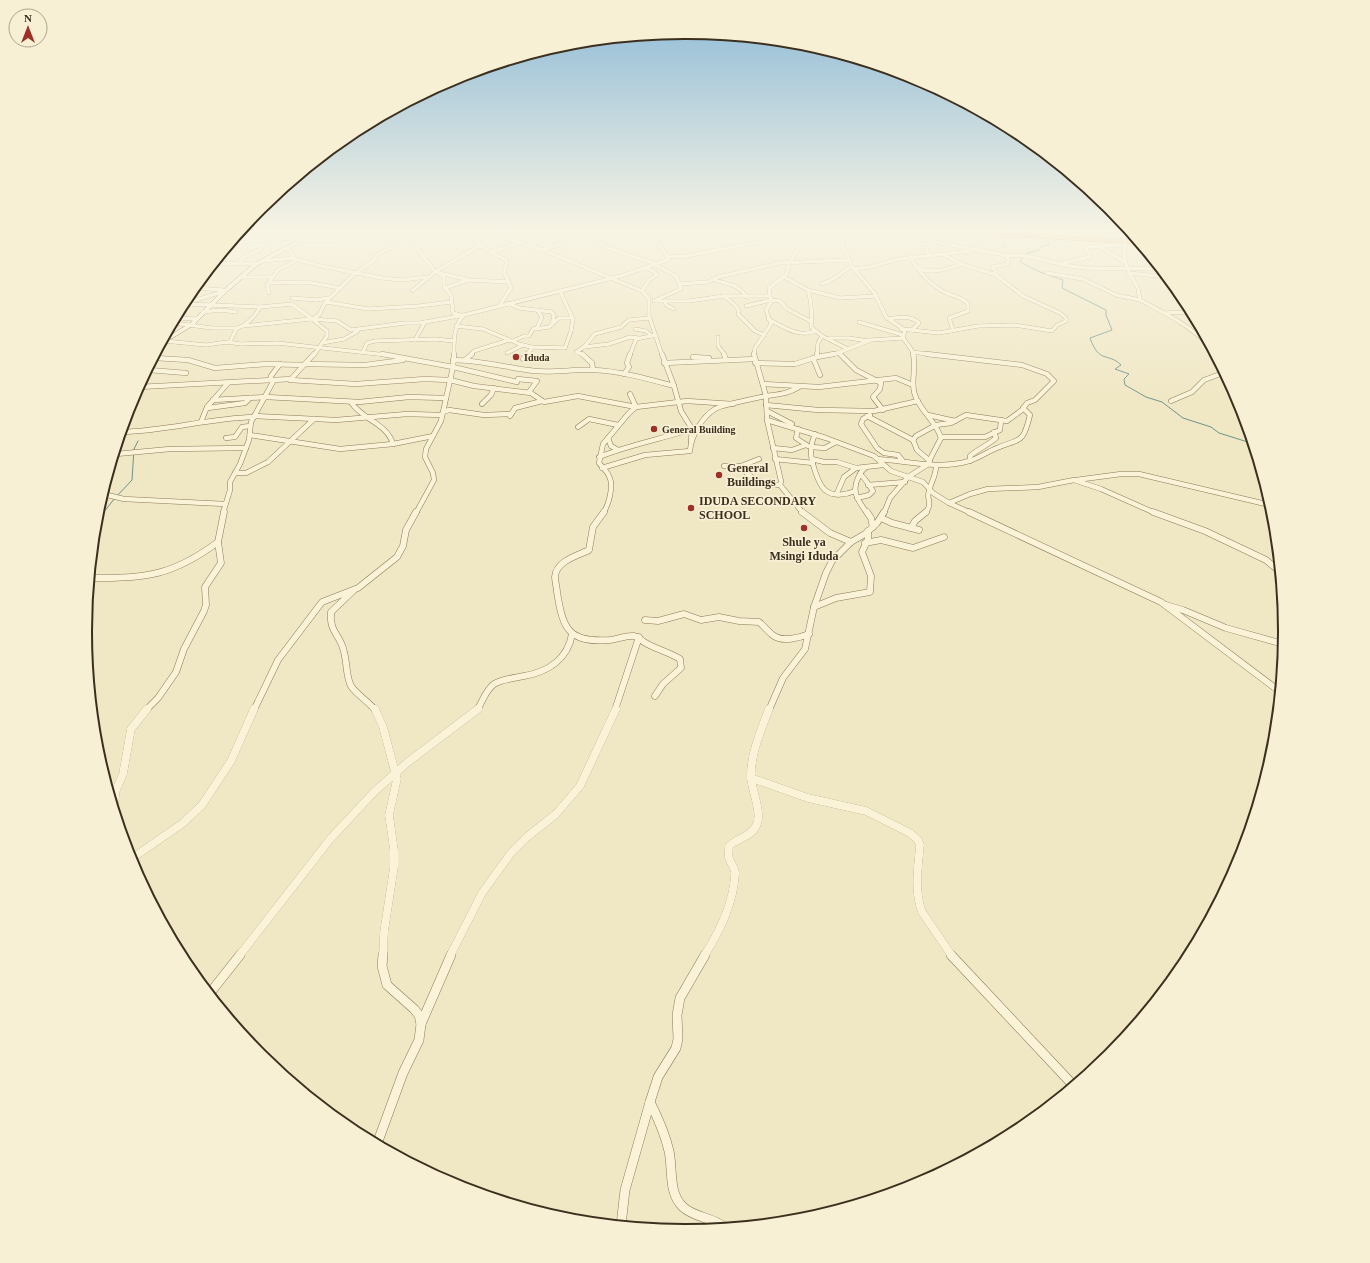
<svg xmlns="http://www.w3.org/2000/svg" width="1370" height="1263" font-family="'Times New Roman',serif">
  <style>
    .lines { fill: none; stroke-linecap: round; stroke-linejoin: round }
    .stream-far1 { stroke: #6c938c; stroke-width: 1 }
    .stream { stroke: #6c938c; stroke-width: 1.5 }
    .street-far4-casing { stroke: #8c7959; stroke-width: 4 }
    .street-far3-casing { stroke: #8c7959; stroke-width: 5.5 }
    .street-far2-casing { stroke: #8c7959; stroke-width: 7 }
    .street-far1-casing { stroke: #8c7959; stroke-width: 8 }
    .street-casing { stroke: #8c7959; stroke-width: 10 }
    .secondary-casing { stroke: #6e5a3d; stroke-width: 1 }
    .highway-casing { stroke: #5a462e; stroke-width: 1 }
    .street-far4 { stroke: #faf3d8; stroke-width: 3.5 }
    .street-far3 { stroke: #faf3d8; stroke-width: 4.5 }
    .street-far2 { stroke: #faf3d8; stroke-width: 6 }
    .street-far1 { stroke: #faf3d8; stroke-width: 8 }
    .street { stroke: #faf3d8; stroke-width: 9 }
    .secondary { fill: #faf3d8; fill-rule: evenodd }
    .highway { fill: #e3b052; fill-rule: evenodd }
    .poi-dot { fill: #9f3026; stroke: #f7f0d5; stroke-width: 1.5 }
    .labels { text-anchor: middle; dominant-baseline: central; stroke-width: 3.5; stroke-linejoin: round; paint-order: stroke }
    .far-poi-label { font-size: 10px; font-weight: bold; fill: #3c2f1e; stroke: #f7f0d5; text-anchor: start }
    .poi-label { font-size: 12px; font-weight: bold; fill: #3c2f1e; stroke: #f7f0d5; text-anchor: start }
    .rim { fill: none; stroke: #3c2f1e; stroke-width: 2 }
  </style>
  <rect width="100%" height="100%" fill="#f0e7c4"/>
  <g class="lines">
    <g class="stream-far1">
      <path d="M 1045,229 L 1049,245 L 1042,246 L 1039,250 L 1025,254 L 1020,262 L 1040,272 L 1063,280 L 1062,288 L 1106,310 L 1106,315 L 1112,330 L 1090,338 C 1099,364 1108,352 1121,365 L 1115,369 L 1129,374 L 1124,379 L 1125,385 L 1146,397 L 1162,402 L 1183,418 L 1211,427 L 1219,433 L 1251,443"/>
      <path d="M 117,496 L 132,480 L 134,449 L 138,441"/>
      <path d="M 103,513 L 115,498"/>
    </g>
    <path class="stream" d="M 97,520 L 104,512"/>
    <g class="street-far4-casing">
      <g id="street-far4">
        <path d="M 254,229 L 254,240"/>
        <path d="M 569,229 C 599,244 625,256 658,264"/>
        <path d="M 836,229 L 840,234 L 843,246 L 852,266 L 875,294 L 886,317 L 903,329 L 901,329 L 905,330 L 903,338 L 911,349 L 914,355"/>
        <path d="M 1011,229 L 1026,236"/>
        <path d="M 1078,229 L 1091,240"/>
        <path d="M 1122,229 L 1127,229"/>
        <path d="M 931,230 L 916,234 L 918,239 L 1000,254 L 1007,257 L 1009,260 L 1007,264 L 992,267 L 996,272 L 994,274"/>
        <path d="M 490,231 L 501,229"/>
        <path d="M 411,232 L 427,229"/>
        <path d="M 975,233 L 982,252"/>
        <path d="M 276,235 L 278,229"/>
        <path d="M 1000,235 L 1002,246"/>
        <path d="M 353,238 L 370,235 L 366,230"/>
        <path d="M 409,238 C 416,242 416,248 421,254 C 427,262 430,262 435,272 L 470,280 L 509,282"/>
        <path d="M 587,239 L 610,233 L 611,232 L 609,229"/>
        <path d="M 896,239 L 904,239 L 916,234"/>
        <path d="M 301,240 L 334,241 L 354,237 L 347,229"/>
        <path d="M 1126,242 L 1124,258 L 1129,273 L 1138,288 L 1140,300 C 1164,313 1190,325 1208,345"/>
        <path d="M 232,243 L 303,237"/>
        <path d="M 1099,246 L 1126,263"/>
        <path d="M 926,247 L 929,256"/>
        <path d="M 249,248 L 262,245"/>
        <path d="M 287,248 L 295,259 L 321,266 L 382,278 L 402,280 L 427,277"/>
        <path d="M 542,250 L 583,236"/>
        <path d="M 492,252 L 519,243"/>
        <path d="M 1002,255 L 1027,256 L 1063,265 L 1085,268 L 1160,269"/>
        <path d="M 668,257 L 686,256 L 791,236"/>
        <path d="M 911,258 C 918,272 932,286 946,293 C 954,296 962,297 968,304 L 968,311 L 949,318 L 953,330 L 950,331"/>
        <path d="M 262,261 L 294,258"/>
        <path d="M 216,263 L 256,264"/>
        <path d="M 1064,263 L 1090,257 L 1086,248 L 1087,247 L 1114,245 L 1126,246"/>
        <path d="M 239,264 L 242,258 L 260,250 L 265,240"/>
        <path d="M 656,265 L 676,276 L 681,289 L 656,300"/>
        <path d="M 916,268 C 932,274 946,270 961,264"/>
        <path d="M 854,269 L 870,267 L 899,259 L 971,251"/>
        <path d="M 1047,273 L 1083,279 L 1116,295 L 1140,300"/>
        <path d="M 1129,273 L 1166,277"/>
        <path d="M 440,274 L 444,277 L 444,287 L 451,295 L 453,313 L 460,315"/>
        <path d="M 242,277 L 273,277"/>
        <path d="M 784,277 L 808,290 L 840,298 L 876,296"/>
        <path d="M 713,279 C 726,285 739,283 746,297"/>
        <path d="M 269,283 L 306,282 L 340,288"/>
        <path d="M 680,284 L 708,282 L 718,277 L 779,263 L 849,260"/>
        <path d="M 821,284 L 830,281 L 852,266"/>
        <path d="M 195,288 L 223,290"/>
        <path d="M 445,288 L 468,280"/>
        <path d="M 808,290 C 812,303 812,314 811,327 L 822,336 L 848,349"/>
        <path d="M 412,291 L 435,272 L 479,246"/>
        <path d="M 642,291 L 649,280 L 657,275 L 653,271 L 646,268"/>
        <path d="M 269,293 L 267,285 L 278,270 L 297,260"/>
        <path d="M 724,296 L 735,305 L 739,311 L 738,314 L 755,331 L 764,335"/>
        <path d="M 292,298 L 317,300 L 328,298"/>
        <path d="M 665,300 L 666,305 L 674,309"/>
        <path d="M 654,301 L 689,301 L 724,296 L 770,296"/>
        <path d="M 326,302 L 368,309 L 419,306 L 451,302"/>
        <path d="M 186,303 L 225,291"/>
        <path d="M 508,303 L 519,308 L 552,312 L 554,316 L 552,325"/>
        <path d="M 184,304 L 260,307 L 292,304 L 312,319"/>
        <path d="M 500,305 L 511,288 L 504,272 L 507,261 L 482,247 L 472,236 L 474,230 L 476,229 L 490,231 L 516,242 L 538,248 L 642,291 L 649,299 L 649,316 L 662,355"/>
        <path d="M 746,306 L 771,300 L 780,301 L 787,309 L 812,322"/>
        <path d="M 203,312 L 220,310 L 236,312"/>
        <path d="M 1165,313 L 1191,312"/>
        <path d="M 176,318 L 197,319"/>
        <path d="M 313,319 L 337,321 L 351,330 L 405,323 L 420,323 L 464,315"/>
        <path d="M 768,319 C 784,327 798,338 816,331"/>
        <path d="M 888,319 C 898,317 911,315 919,323 L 912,330"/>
        <path d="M 859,322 L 903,335"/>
        <path d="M 173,323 L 212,328 L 238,328"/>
        <path d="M 243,326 L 311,319"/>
        <path d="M 456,326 L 483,329 L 519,344 L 531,347 L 565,348 L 571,331 L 573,319 L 560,291"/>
        <path d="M 536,329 L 549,327 L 559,318 L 572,318"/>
        <path d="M 635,329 L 646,331 L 652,336"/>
        <path d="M 902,329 L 939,333 L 978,326 L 1014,325 L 1052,331 L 1057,325 L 1066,321 L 1066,318 L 1060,313 L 1023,296 L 996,275 L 961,264 L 944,255"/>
        <path d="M 718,337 L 718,346 L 725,355"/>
        <path d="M 829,338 L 849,338 L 868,341"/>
        <path d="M 415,340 L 425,322"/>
        <path d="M 164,341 L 206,345 L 227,342 L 241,344 L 277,343 L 387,355"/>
        <path d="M 513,341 L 524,336 L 529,336 L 533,329 L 537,328 L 542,317 L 537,310"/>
        <path d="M 230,342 L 236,329 C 246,325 255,317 260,307"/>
        <path d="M 322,343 L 344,339 L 358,331"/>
        <path d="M 584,347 L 609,344 L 630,337 L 638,338"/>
        <path d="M 363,352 L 367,343 L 375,341 L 435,339 L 454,341"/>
        <path d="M 913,352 L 933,355"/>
        <path d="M 507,353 L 523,345"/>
        <path d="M 839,353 L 841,355"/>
        <path d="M 314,355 L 327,336 L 327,331 L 312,319 L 319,315 L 325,303 L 353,275 L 373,261 L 378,254 L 413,236 L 406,229"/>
        <path d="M 454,355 C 454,341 453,326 464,315 L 621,276 L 667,260 L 668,257 L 647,229"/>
        <path d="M 471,355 L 474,351 L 509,340"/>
        <path d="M 526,355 L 533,347"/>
        <path d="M 584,355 L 576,352 L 584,347 L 595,334 L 621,327 L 629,320 L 649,318"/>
        <path d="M 630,355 L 636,339 L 656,335"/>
        <path d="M 754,355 L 755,348 L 771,324 L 766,310 L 771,302 L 769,288 L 786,275 L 790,262 L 799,248 L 791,236 L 773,229"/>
        <path d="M 817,355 L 818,343 L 822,336"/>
        <path d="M 828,355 L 835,354 L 871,340 L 903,338"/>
      </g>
    </g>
    <g class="street-far3-casing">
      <g id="street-far3">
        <path d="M 382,354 L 453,367 L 517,382"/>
        <path d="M 582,354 L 592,363 L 593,370"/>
        <path d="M 662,354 L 674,386 L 681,411 L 692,429 L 691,441"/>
        <path d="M 724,354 L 726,360"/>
        <path d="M 754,354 L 766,396 L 767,420 L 781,481 L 780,485 L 803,513"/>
        <path d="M 840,354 L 856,370 L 881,383 L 880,389 L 873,397 L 883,410"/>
        <path d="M 693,357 L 709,358"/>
        <path d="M 817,357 L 817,354"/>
        <path d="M 155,358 L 188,360 L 215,368 L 266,364 L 304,365"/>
        <path d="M 813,358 L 820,375"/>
        <path d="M 523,359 L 527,354"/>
        <path d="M 453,360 C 480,360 508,368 535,371 C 554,373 574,369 593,370 C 620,371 648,379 674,386"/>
        <path d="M 465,360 L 472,354"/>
        <path d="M 664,363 L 755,359"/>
        <path d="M 755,363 L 795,364 L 817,357 L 834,354"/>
        <path d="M 305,364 L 365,365 L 403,360"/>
        <path d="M 149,370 L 186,373"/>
        <path d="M 624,374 L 629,367 L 627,363 L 630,354"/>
        <path d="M 518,379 L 537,381 L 529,392"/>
        <path d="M 270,380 L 271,376 L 280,364"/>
        <path d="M 290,380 L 356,384 L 425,379 L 450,380 L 474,386 L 531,393 L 544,402 L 578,396 L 636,407"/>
        <path d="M 763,384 L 819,387 L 896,378 L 913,385"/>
        <path d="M 139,387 L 291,379 L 314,354"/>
        <path d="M 630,394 L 636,407"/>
        <path d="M 213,400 L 266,397 L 359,402 L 409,397 L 446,398"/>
        <path d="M 1171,401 L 1192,392 L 1204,380 L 1223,373"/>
        <path d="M 351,402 C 362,420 387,423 393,444"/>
        <path d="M 482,404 L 491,395 L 494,388"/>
        <path d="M 766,405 L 818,410 L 874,411 L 918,401"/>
        <path d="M 208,408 L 245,403 L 250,398"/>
        <path d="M 767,411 L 792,424"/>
        <path d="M 443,412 L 449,410 L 484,415 L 511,414"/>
        <path d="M 870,415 L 863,419 L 861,424 L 877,448 L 884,453 L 898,455 L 902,460"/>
        <path d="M 928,415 L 955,421"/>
        <path d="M 254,416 L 336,420 L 407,414 L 442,415"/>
        <path d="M 510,416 L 515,408 L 542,401"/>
        <path d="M 867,416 L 913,440 L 917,450 L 930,461"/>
        <path d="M 767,420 L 826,438 L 874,456 L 891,471 L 923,482 L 933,493 L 949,503 L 971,513"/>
        <path d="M 201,422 L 207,407 L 228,383"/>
        <path d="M 578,427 L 589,419 L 618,425"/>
        <path d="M 798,429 L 796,438 L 808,446"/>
        <path d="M 122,432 C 167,431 209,418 254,417"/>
        <path d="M 815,434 C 813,439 811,444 811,449 C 810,459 818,484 825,490 C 833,497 846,495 855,491"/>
        <path d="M 250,435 L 340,449 L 393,444 L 433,436"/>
        <path d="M 941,437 L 985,437 L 1000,430 L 1001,421"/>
        <path d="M 226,438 L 235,437 L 242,427 L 250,426"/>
        <path d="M 608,438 L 611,446 L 618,450"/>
        <path d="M 913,440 L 916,436 L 936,425 L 951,423 L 966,415 L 1007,421 L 1022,410 L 1027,403 L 1035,400 L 1054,381 L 1047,374 L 1022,365 L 927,354"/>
        <path d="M 811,447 L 825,448 L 836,442"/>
        <path d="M 773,448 L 792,450 L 806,445"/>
        <path d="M 116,454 L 170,449 L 246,448"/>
        <path d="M 599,457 C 629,445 661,439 692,429"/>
        <path d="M 775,459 L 813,463"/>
        <path d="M 812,459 L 824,462 L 837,462 L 856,468 L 883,465"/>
        <path d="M 878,459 C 908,461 939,470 969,461 C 979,458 987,452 997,448 C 1021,438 1023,444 1030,415 L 1023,408"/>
        <path d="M 970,461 L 970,456 C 978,449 988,445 996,438 L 994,432"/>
        <path d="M 724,466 L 741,466 L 759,459"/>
        <path d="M 741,466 C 748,479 765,484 779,485"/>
        <path d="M 602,468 L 645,455 L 690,451 C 691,436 702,417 715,409 C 721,405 757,398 766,396 C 780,394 787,394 799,387"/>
        <path d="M 865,468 C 861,471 860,474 858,478 C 851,492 859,502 867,513"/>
        <path d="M 235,473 L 246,473 L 268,462 L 314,419"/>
        <path d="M 1076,480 L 1121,474 L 1139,474 L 1270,505"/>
        <path d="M 868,485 L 905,482"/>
        <path d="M 837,493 L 844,477 L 856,468"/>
        <path d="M 103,494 L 124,499 L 225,504"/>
        <path d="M 857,498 L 869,495 L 873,491 C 868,484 867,480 860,474"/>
        <path d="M 949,503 L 970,494 L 988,489 L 1038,487 L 1074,480 L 1101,489 L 1155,513"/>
        <path d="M 223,513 L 230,490 L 230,482 L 240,464 L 249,440 L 251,422 L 274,380"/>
        <path d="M 416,513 L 434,480 L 433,473 L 425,457 L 426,449 L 441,421 L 453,367 L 454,354"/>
        <path d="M 603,513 C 609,505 614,485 609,476 C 607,471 602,467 599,463 L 603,444 L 629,413 L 636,407 L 687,401 L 733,404"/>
        <path d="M 884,513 L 890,498 L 908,477 L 927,465 L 941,438 C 936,421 920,411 915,395 C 910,382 917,368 913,354"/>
        <path d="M 926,513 C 933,500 926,501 929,491 C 931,482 936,476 936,466"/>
      </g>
    </g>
    <g class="street-far2-casing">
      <g id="street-far2">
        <path d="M 604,512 L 593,527 L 589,550 C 577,556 556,561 555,577 C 555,582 557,587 557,592 C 563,629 568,643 610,640 C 618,639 626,635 634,636 C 640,637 640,640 644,642 C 655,649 669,652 680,659 L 681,668 L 663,684 L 655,696"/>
        <path d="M 802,512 L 830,533 L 851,542"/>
        <path d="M 867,512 L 871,518 L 873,527"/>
        <path d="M 969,512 L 1161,602 L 1279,691"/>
        <path d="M 1153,512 L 1205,531 L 1266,560 L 1278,570"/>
        <path d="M 881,518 L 892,523 L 919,530"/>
        <path d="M 911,528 L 915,521 L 926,512"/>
        <path d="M 865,543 L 881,540 L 913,548 L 944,537"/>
        <path d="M 91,578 C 147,578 172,576 218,542"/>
        <path d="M 353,591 L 331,612 C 329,633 341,635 344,652 C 347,662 346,677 351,686 C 357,695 368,701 375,710"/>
        <path d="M 1166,605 L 1183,610 L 1226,628 L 1283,644"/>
        <path d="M 814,607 L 836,598 L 870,592 L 871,576 L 862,552 L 868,539 L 868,531"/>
        <path d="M 645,620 L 658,621 L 684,614 L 701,620 L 719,617 L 739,621 L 759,622 C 764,626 768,632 774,636 C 783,642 799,638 809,634"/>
        <path d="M 146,710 L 158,698 L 176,672 L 184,649 L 204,611 L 206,605 L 205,587 L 221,563 L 218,542 L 224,512"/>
        <path d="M 254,710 L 278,660 L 322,602 L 358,588 L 397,557 L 403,546 L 406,530 L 416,512"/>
        <path d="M 477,710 C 483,701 485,691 494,684 C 503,679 514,678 524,676 C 548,672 568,659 572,634"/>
        <path d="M 615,710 L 639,637"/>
        <path d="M 769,710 L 783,678 L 805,649 L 814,607 L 826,573 L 832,561 L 851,542 L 865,534 L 877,523 L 884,512"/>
      </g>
    </g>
    <g class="street-far1-casing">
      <g id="street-far1">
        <path d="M 375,709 L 383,727 L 397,779 L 389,815 L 394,850 L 394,867 L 384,932 L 383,956"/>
        <path d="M 751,778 L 808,798 L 866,811 L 910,833 L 918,840 L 920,845 C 918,868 914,890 922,912 L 952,956"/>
        <path d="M 114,805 L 116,790 L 123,774 L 131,729 L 147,709"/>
        <path d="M 131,859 L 183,823 L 202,805 L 231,761 L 254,709"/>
        <path d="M 239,956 L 331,838 L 375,791 L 408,762 L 478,709"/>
        <path d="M 450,956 L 482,893 L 511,853 L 527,837 L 556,814 L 580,786 L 616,709"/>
        <path d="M 704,956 C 719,933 733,903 735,875 C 736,868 731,865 729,858 C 728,855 729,850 729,846 C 737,838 751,837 756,826 C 763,815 752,791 751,778 C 750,755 761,730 769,709"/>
      </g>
    </g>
    <g class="street-casing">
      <g id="street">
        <path d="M 951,955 L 1073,1085"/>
        <path d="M 210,993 L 240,955"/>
        <path d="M 421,1024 L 451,955"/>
        <path d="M 650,1102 C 658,1118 665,1134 669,1151 C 673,1169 668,1193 683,1207 C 695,1218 712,1217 724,1227"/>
        <path d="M 377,1144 L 403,1073 L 419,1040 L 421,1024 L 419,1015 L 414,1009 L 387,985 L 382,966 L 383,955"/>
        <path d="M 621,1225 L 625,1190 L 650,1102 L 658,1077 L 676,1048 L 678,1039 L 677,1015 L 680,998 L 705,955"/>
      </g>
    </g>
    <g class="secondary-casing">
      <path id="secondary" d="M 300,229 L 304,229 L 305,237 L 303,241 L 257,266 L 228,291 L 194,325 L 166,342 L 163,342 L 166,338 L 190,323 L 224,289 L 253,264 L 299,239 L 301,237 Z"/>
    </g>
    <g class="highway-casing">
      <path id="highway" d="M 919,229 L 941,229 L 1135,240 L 1139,244 L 922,231 Z"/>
    </g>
    <use href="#street-far4" class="street-far4"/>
    <use href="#street-far3" class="street-far3"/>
    <use href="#street-far2" class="street-far2"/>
    <use href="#street-far1" class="street-far1"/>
    <use href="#street" class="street"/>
    <use href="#secondary" class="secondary"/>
    <use href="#highway" class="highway"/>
  </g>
  <linearGradient id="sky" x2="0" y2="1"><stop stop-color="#8dbad7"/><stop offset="0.57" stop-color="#f8f4e4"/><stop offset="1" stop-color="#f8f4e4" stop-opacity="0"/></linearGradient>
  <rect width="1370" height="405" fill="url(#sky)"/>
  <g class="poi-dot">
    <circle cx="516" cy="357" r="4"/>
    <circle cx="654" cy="429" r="4"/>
    <circle cx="719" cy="475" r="4"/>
    <circle cx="691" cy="508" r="4"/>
    <circle cx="804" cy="528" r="4"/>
  </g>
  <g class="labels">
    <g class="far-poi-label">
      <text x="524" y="357">Iduda</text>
      <text x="662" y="429">General Building</text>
    </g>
    <g class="poi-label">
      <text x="727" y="468">General<tspan x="727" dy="14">Buildings</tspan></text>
      <text x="699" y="501">IDUDA SECONDARY<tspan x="699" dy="14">SCHOOL</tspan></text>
      <text x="804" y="542" text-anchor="middle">Shule ya<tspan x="804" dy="14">Msingi Iduda</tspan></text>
    </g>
  </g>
  <path d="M0 0H1370V1263H0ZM684 39H686A592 592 0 0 1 1278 631V632A592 592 0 0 1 686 1224H684A592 592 0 0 1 92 632V631A592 592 0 0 1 684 39Z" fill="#f7f0d5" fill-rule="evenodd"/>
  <path class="rim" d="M684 39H686A592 592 0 0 1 1278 631V632A592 592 0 0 1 686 1224H684A592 592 0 0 1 92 632V631A592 592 0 0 1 684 39Z"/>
  <g transform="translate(28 28)"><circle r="19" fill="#f7f0d5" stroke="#aca38c"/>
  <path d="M0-3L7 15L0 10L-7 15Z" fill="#9f3026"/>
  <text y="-6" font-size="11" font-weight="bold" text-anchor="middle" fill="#3c2f1e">N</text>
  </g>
</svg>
